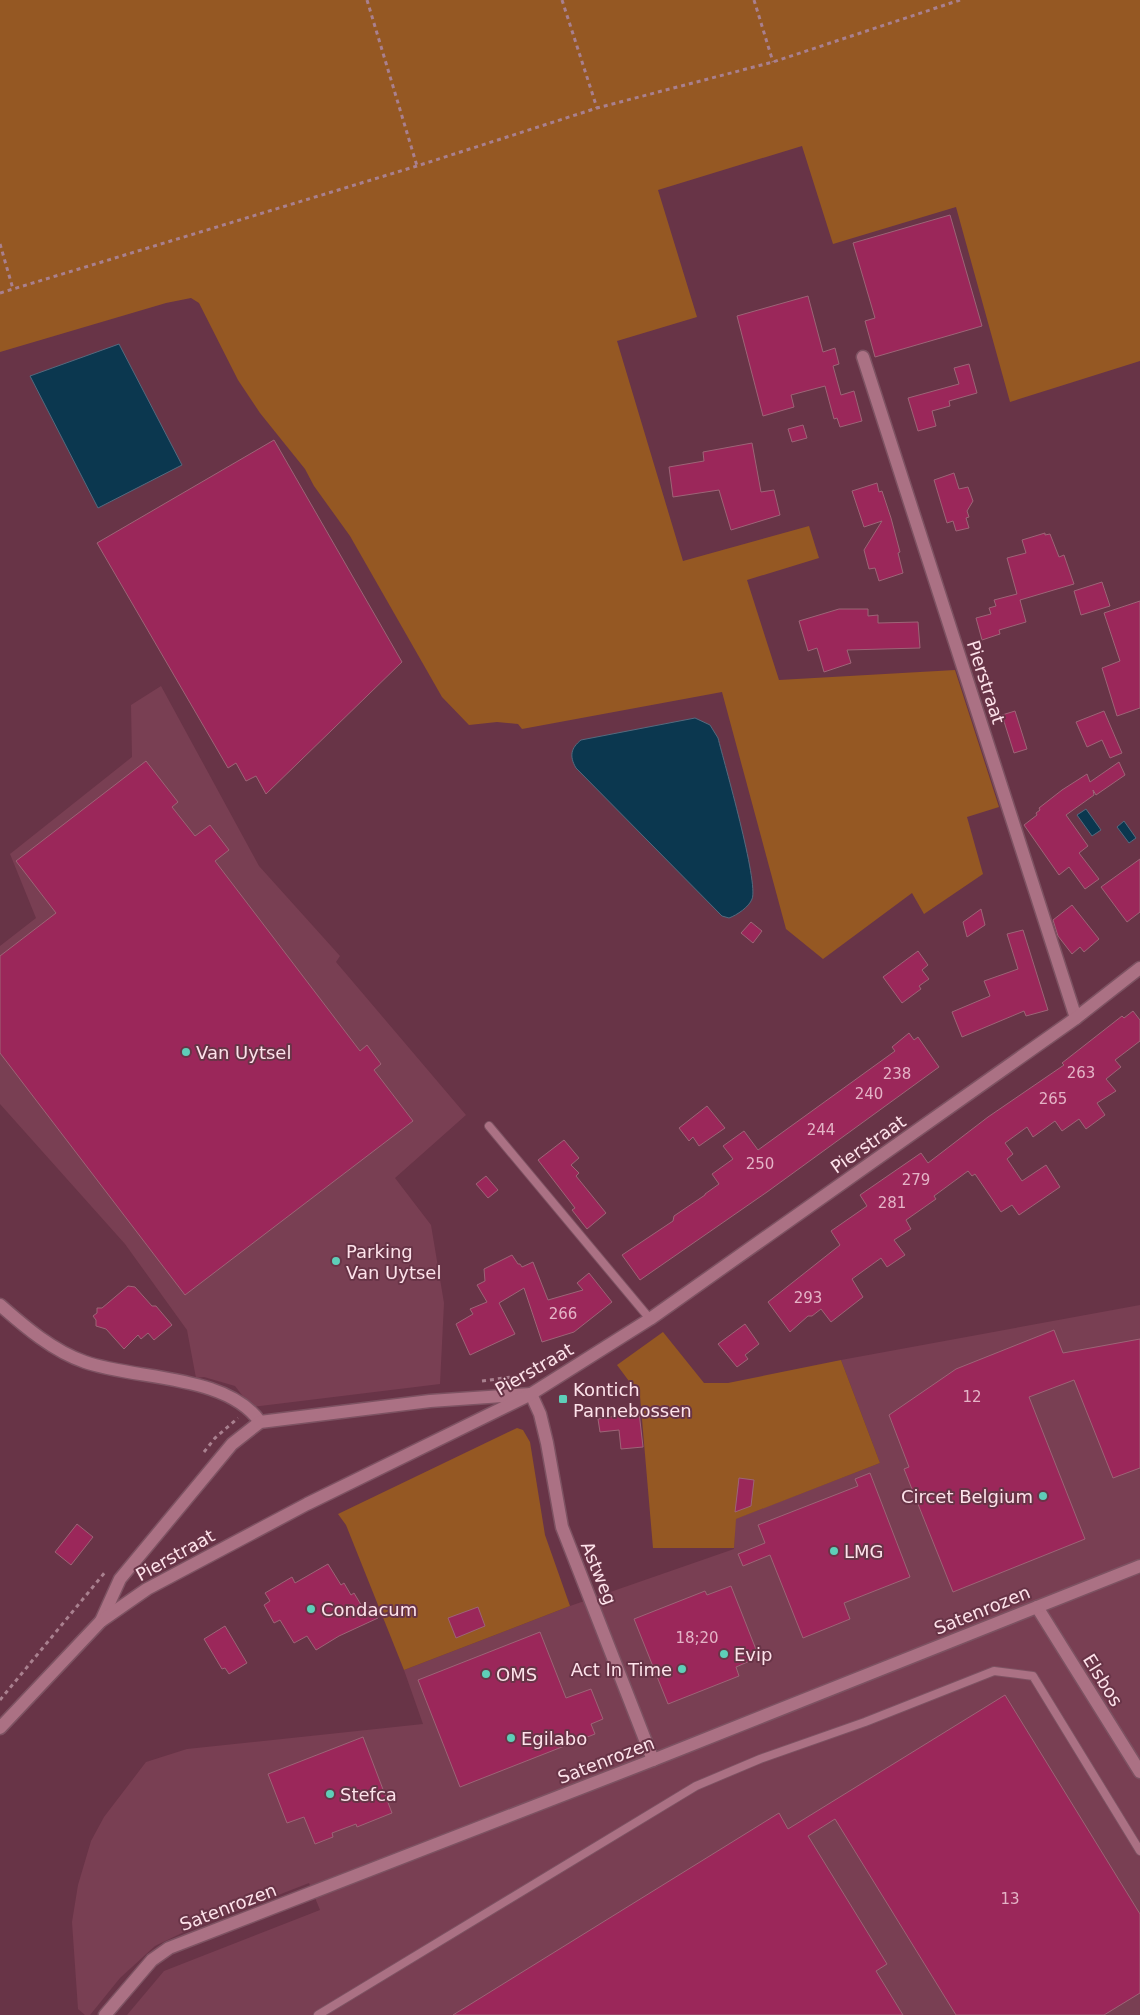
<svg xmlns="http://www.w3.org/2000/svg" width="1140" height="2015" font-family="'DejaVu Sans',sans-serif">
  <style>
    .built { fill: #793f53 }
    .green { fill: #955823 }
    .water { fill: #0b374f; stroke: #546a7e }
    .building { fill: #9b275a; stroke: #9d6477 }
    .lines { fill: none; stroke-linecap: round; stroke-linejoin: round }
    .service-casing { stroke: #7d5262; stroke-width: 10 }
    .minor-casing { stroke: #7d5262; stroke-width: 15 }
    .tertiary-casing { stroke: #7d5262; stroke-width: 15 }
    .path { stroke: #a9808f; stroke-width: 3; stroke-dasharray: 4 4; stroke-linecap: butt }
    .service { stroke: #ab7184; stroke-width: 8 }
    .minor { stroke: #ab7184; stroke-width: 12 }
    .tertiary { stroke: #ab7184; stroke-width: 12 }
    .poi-dot { fill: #5eceb8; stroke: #683447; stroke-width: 2 }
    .labels { text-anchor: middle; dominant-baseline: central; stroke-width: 4; stroke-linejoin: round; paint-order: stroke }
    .number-label { font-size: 15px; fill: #e4b3c6 }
    .street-label { font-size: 18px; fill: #fde2ea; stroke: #683447 }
    .poi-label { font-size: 18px; fill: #fde2ea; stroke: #683447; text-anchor: start }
  </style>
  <rect width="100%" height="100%" fill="#683447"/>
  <g class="built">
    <path d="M 161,686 L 259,866 L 340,956 L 336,962 L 466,1115 L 395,1178 L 431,1225 L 444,1303 L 440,1384 L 251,1407 L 235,1386 L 204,1377 L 196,1378 L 187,1330 L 125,1244 L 0,1104 L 0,946 L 36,918 L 10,854 L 132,757 L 131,705 Z"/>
    <path d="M 1140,1305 L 1140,2015 L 127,2015 L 164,1971 L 320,1910 L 309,1883 L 184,1932 L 155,1946 L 120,1978 L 90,2015 L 85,2015 L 78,2009 L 72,1922 L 78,1885 L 91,1841 L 104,1817 L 146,1762 L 187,1749 L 423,1724 L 404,1670 L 570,1606 L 734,1549 L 735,1519 L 880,1463 L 841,1360 Z"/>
  </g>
  <g class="green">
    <path d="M 0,0 L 1140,0 L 1140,361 L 1010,402 L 956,207 L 833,244 L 802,146 L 658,190 L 697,317 L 617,341 L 683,561 L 809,526 L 819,558 L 747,580 L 779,680 L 955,670 L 999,807 L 967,817 L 983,874 L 924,914 L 912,893 L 823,959 L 786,929 L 722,692 L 522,729 L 518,724 L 497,722 L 469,725 L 442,697 L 350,536 L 314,486 L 305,469 L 260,413 L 238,380 L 199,303 L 191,298 L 166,303 L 0,352 Z"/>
    <path d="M 663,1332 L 704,1383 L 728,1383 L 841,1360 L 880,1463 L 736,1519 L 734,1548 L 653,1548 L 640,1396 L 617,1365 Z"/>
    <path d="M 517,1428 L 523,1430 L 530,1442 L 545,1535 L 570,1606 L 404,1670 L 346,1525 L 338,1514 Z"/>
  </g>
  <g class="water">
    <path d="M 119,344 L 182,465 L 98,508 L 30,376 Z"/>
    <path d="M 695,718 L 710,725 L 718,738 C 724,762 759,883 752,899 C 749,907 737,915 729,918 L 722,916 L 576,768 C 569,756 571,748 581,740 Z"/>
    <path d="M 1086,809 L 1101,830 L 1092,836 L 1077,815 Z"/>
    <path d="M 1124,821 L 1136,838 L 1129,843 L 1117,827 Z"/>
  </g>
  <g class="building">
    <path d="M 950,215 L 982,326 L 875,357 L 865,321 L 875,318 L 853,243 Z"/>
    <path d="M 808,296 L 823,352 L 835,348 L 839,364 L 833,366 L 841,395 L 854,391 L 862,421 L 840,427 L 837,418 L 834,419 L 825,386 L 791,395 L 794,407 L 763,416 L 737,316 Z"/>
    <path d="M 969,364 L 977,393 L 949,401 L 950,406 L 932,411 L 936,426 L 918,431 L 908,398 L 959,384 L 954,368 Z"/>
    <path d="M 803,425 L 807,438 L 792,442 L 788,429 Z"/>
    <path d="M 274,440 L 402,662 L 266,794 L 256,776 L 246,781 L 236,763 L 228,768 L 97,543 Z"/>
    <path d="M 752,443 L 761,492 L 774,490 L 780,515 L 731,530 L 719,490 L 673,497 L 669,467 L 704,461 L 703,452 Z"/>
    <path d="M 954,473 L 959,489 L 968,487 L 973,501 L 967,511 L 969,517 L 966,518 L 969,528 L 956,531 L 953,521 L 947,523 L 934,480 Z"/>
    <path d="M 877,483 L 879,492 L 882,491 L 891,518 L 900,552 L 898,553 L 903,573 L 879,581 L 875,568 L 869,569 L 864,550 L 882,521 L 864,527 L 852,491 Z"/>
    <path d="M 1045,533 L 1045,535 L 1050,534 L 1059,557 L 1064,555 L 1074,584 L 1020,600 L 1026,622 L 999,630 L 1000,634 L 982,640 L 976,618 L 991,614 L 989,608 L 996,606 L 994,600 L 1017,594 L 1007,558 L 1026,553 L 1022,540 Z"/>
    <path d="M 1102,582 L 1110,606 L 1081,615 L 1074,591 Z"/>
    <path d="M 1140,601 L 1140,708 L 1117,716 L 1102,668 L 1120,661 L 1104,613 Z"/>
    <path d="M 839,609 L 868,609 L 868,616 L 878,615 L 878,623 L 918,622 L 920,648 L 847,650 L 851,663 L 824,672 L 817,648 L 808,651 L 799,621 Z"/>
    <path d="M 1015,711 L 1027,749 L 1014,753 L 1002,715 Z"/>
    <path d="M 1104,711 L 1122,753 L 1110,758 L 1102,740 L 1087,747 L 1076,722 Z"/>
    <path d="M 146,761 L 178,802 L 172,807 L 195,836 L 210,825 L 229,850 L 215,861 L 360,1051 L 367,1045 L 381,1064 L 374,1070 L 413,1121 L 185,1295 L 0,1053 L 0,956 L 56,913 L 16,861 Z"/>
    <path d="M 1119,762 L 1125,775 L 1096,795 L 1093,790 L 1094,795 L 1066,815 L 1088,846 L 1079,853 L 1099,879 L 1085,889 L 1069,867 L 1059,875 L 1024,825 L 1037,815 L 1036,813 L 1040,810 L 1039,808 L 1062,790 L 1087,774 L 1090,782 Z"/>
    <path d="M 1140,859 L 1140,912 L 1127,922 L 1101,887 Z"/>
    <path d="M 1072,905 L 1099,939 L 1084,952 L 1080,947 L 1072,954 L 1058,936 L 1053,920 Z"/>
    <path d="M 981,909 L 985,925 L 967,937 L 963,922 Z"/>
    <path d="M 751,922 L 762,931 L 753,943 L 741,933 Z"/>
    <path d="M 1023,930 L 1048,1010 L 1026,1016 L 1024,1011 L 962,1037 L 952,1012 L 990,996 L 984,981 L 1018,969 L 1007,934 Z"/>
    <path d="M 918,951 L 928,965 L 922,970 L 929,979 L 919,986 L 921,989 L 902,1003 L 883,977 Z"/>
    <path d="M 1133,1011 L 1140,1020 L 1140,1041 L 1115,1060 L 1121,1067 L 1106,1079 L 1116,1091 L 1097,1103 L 1105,1115 L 1086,1129 L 1079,1119 L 1062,1131 L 1055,1121 L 1033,1137 L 1027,1127 L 1005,1143 L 1013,1154 L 1007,1159 L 1022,1181 L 1046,1165 L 1060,1187 L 1019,1215 L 1012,1205 L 1001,1212 L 975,1174 L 972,1176 L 968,1171 L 934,1196 L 936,1199 L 906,1220 L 911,1229 L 894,1240 L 905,1255 L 887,1267 L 881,1258 L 852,1279 L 863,1297 L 831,1322 L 821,1309 L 812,1316 L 808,1316 L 790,1332 L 768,1302 L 840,1245 L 831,1231 L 867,1206 L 860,1195 L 921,1153 L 928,1163 L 988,1117 L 1064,1065 L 1062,1063 L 1122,1016 L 1124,1018 Z"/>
    <path d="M 909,1033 L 914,1040 L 918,1037 L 939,1067 L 767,1192 L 640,1280 L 622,1255 L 673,1221 L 674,1216 L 705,1195 L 705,1194 L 719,1184 L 712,1174 L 733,1159 L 723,1146 L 744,1131 L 758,1150 L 895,1051 L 892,1047 Z"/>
    <path d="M 707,1106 L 725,1128 L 699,1146 L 693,1137 L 689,1141 L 679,1128 Z"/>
    <path d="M 564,1140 L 579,1158 L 571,1165 L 579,1173 L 576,1176 L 606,1213 L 587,1229 L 572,1210 L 575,1208 L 538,1160 Z"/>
    <path d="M 486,1176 L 498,1190 L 488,1198 L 476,1184 Z"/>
    <path d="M 512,1255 L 518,1264 L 520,1264 L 522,1267 L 533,1262 L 548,1300 L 583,1290 L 577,1283 L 589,1273 L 612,1302 L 574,1332 L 542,1342 L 524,1288 L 499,1303 L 515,1334 L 470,1355 L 456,1324 L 473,1314 L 470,1309 L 487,1302 L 477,1285 L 485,1281 L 484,1269 Z"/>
    <path d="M 128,1286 L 135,1287 L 152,1306 L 156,1306 L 172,1325 L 154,1340 L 148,1333 L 141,1339 L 138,1335 L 124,1349 L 106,1329 L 96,1326 L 96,1320 L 93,1316 L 97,1313 L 97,1308 L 102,1308 Z"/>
    <path d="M 745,1324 L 759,1344 L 745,1355 L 748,1359 L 737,1367 L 718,1344 Z"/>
    <path d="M 1054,1330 L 1063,1353 L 1140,1339 L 1140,1468 L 1113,1478 L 1074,1380 L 1029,1397 L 1085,1539 L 953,1592 L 904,1469 L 909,1467 L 889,1415 L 956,1369 Z"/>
    <path d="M 639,1412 L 643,1447 L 621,1449 L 619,1430 L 600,1432 L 598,1419 Z"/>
    <path d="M 870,1473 L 910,1577 L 844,1603 L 850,1619 L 803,1638 L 770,1555 L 743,1566 L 738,1554 L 765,1543 L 758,1525 L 858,1486 L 855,1479 Z"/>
    <path d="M 739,1478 L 754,1480 L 751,1506 L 735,1512 Z"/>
    <path d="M 77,1524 L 93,1537 L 71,1565 L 55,1552 Z"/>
    <path d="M 328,1564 L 341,1585 L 344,1583 L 351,1595 L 354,1593 L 363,1608 L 371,1605 L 378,1618 L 339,1636 L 316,1650 L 307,1636 L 294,1643 L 280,1620 L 274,1623 L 264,1605 L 270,1601 L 265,1593 L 292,1577 L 295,1583 Z"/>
    <path d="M 731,1586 L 759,1657 L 736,1667 L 739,1676 L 668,1704 L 634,1619 L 705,1591 L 707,1595 Z"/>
    <path d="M 478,1607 L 485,1626 L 456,1638 L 448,1618 Z"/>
    <path d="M 225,1626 L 247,1663 L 229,1674 L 225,1668 L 222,1669 L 204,1639 Z"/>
    <path d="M 540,1632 L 566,1698 L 591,1689 L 603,1719 L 591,1724 L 595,1734 L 460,1787 L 418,1680 Z"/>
    <path d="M 1005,1695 L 1140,1914 L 1140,1993 L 1104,2015 L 956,2015 L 835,1819 L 808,1836 L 887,1964 L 876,1971 L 903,2015 L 453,2015 L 779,1813 L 788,1829 Z"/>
    <path d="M 363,1737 L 392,1813 L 357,1827 L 356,1824 L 332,1833 L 333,1837 L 315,1844 L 304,1817 L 287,1823 L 268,1774 Z"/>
  </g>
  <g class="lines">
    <g class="service-casing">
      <g id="service">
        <path d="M 489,1126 L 650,1319"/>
        <path d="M 318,2015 L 696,1786 L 760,1759 L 865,1722 L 994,1671 L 1033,1676 L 1140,1851"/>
      </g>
    </g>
    <g class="minor-casing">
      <g id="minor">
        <path d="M 863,357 L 1076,1018"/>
        <path d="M 0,1305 C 25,1327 53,1351 85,1362 C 136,1380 227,1374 260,1422"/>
        <path d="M 1037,1607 L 1140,1772"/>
        <path d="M 101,1621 L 120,1579 L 232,1444 L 260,1422 L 430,1401 L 531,1394 L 540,1414 L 547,1443 L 562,1527 L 653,1760"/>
        <path d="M 105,2015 L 152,1960 L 169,1948 L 653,1760 L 1140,1566"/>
      </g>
    </g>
    <g class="tertiary-casing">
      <path id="tertiary" d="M 0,1728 L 101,1621 L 147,1589 L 307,1504 L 531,1394 L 650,1319 L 1076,1018 L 1140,968"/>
    </g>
    <g class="path">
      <path d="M 367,0 L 417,166"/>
      <path d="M 562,0 L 597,108"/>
      <path d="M 754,0 L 773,62"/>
      <path d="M 0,244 L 13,289"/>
      <path d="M 0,293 L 417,166 L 597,108 L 773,62 L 960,0"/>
      <path d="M 482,1381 L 519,1376 L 523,1381"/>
      <path d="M 204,1452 L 215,1438 L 238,1418"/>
      <path d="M 0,1700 L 106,1571"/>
    </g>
    <use href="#service" class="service"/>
    <use href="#minor" class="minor"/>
    <use href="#tertiary" class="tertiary"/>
  </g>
  <g class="poi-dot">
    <circle cx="186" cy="1052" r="5"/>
    <circle cx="336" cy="1261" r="5"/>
    <rect x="558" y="1394" width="10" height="10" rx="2.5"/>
    <circle cx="1043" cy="1496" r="5"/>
    <circle cx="834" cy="1551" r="5"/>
    <circle cx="311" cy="1609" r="5"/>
    <circle cx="724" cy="1654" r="5"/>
    <circle cx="682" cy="1669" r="5"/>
    <circle cx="486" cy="1674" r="5"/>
    <circle cx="511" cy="1738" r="5"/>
    <circle cx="330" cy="1794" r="5"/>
  </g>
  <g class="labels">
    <g class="number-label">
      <text x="1081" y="1073">263</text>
      <text x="897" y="1074">238</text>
      <text x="869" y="1094">240</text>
      <text x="1053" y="1099">265</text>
      <text x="821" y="1130">244</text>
      <text x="760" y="1164">250</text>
      <text x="916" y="1180">279</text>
      <text x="892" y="1203">281</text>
      <text x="808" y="1298">293</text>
      <text x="563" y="1314">266</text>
      <text x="972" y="1397">12</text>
      <text x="697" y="1638">18;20</text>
      <text x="1010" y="1899">13</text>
    </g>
    <g class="street-label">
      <text transform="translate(986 682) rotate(72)">Pierstraat</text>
      <text transform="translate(868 1144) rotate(-35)">Pierstraat</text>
      <text transform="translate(534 1369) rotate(-30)">Pierstraat</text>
      <text transform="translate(175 1555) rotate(-29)">Pierstraat</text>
      <text transform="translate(599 1573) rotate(68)">Astweg</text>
      <text transform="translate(982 1610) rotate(-22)">Satenrozen</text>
      <text transform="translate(1103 1680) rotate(58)">Elsbos</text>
      <text transform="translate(606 1760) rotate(-21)">Satenrozen</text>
      <text transform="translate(228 1907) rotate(-21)">Satenrozen</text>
    </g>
    <g class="poi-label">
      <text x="196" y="1052">Van Uytsel</text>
      <text x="346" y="1251">Parking<tspan x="346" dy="21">Van Uytsel</tspan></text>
      <text x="573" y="1389">Kontich<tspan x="573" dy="21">Pannebossen</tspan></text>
      <text x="1033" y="1496" text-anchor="end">Circet Belgium</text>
      <text x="844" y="1551">LMG</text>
      <text x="321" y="1609">Condacum</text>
      <text x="734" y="1654">Evip</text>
      <text x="672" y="1669" text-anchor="end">Act In Time</text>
      <text x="496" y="1674">OMS</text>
      <text x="521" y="1738">Egilabo</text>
      <text x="340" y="1794">Stefca</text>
    </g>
  </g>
</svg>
